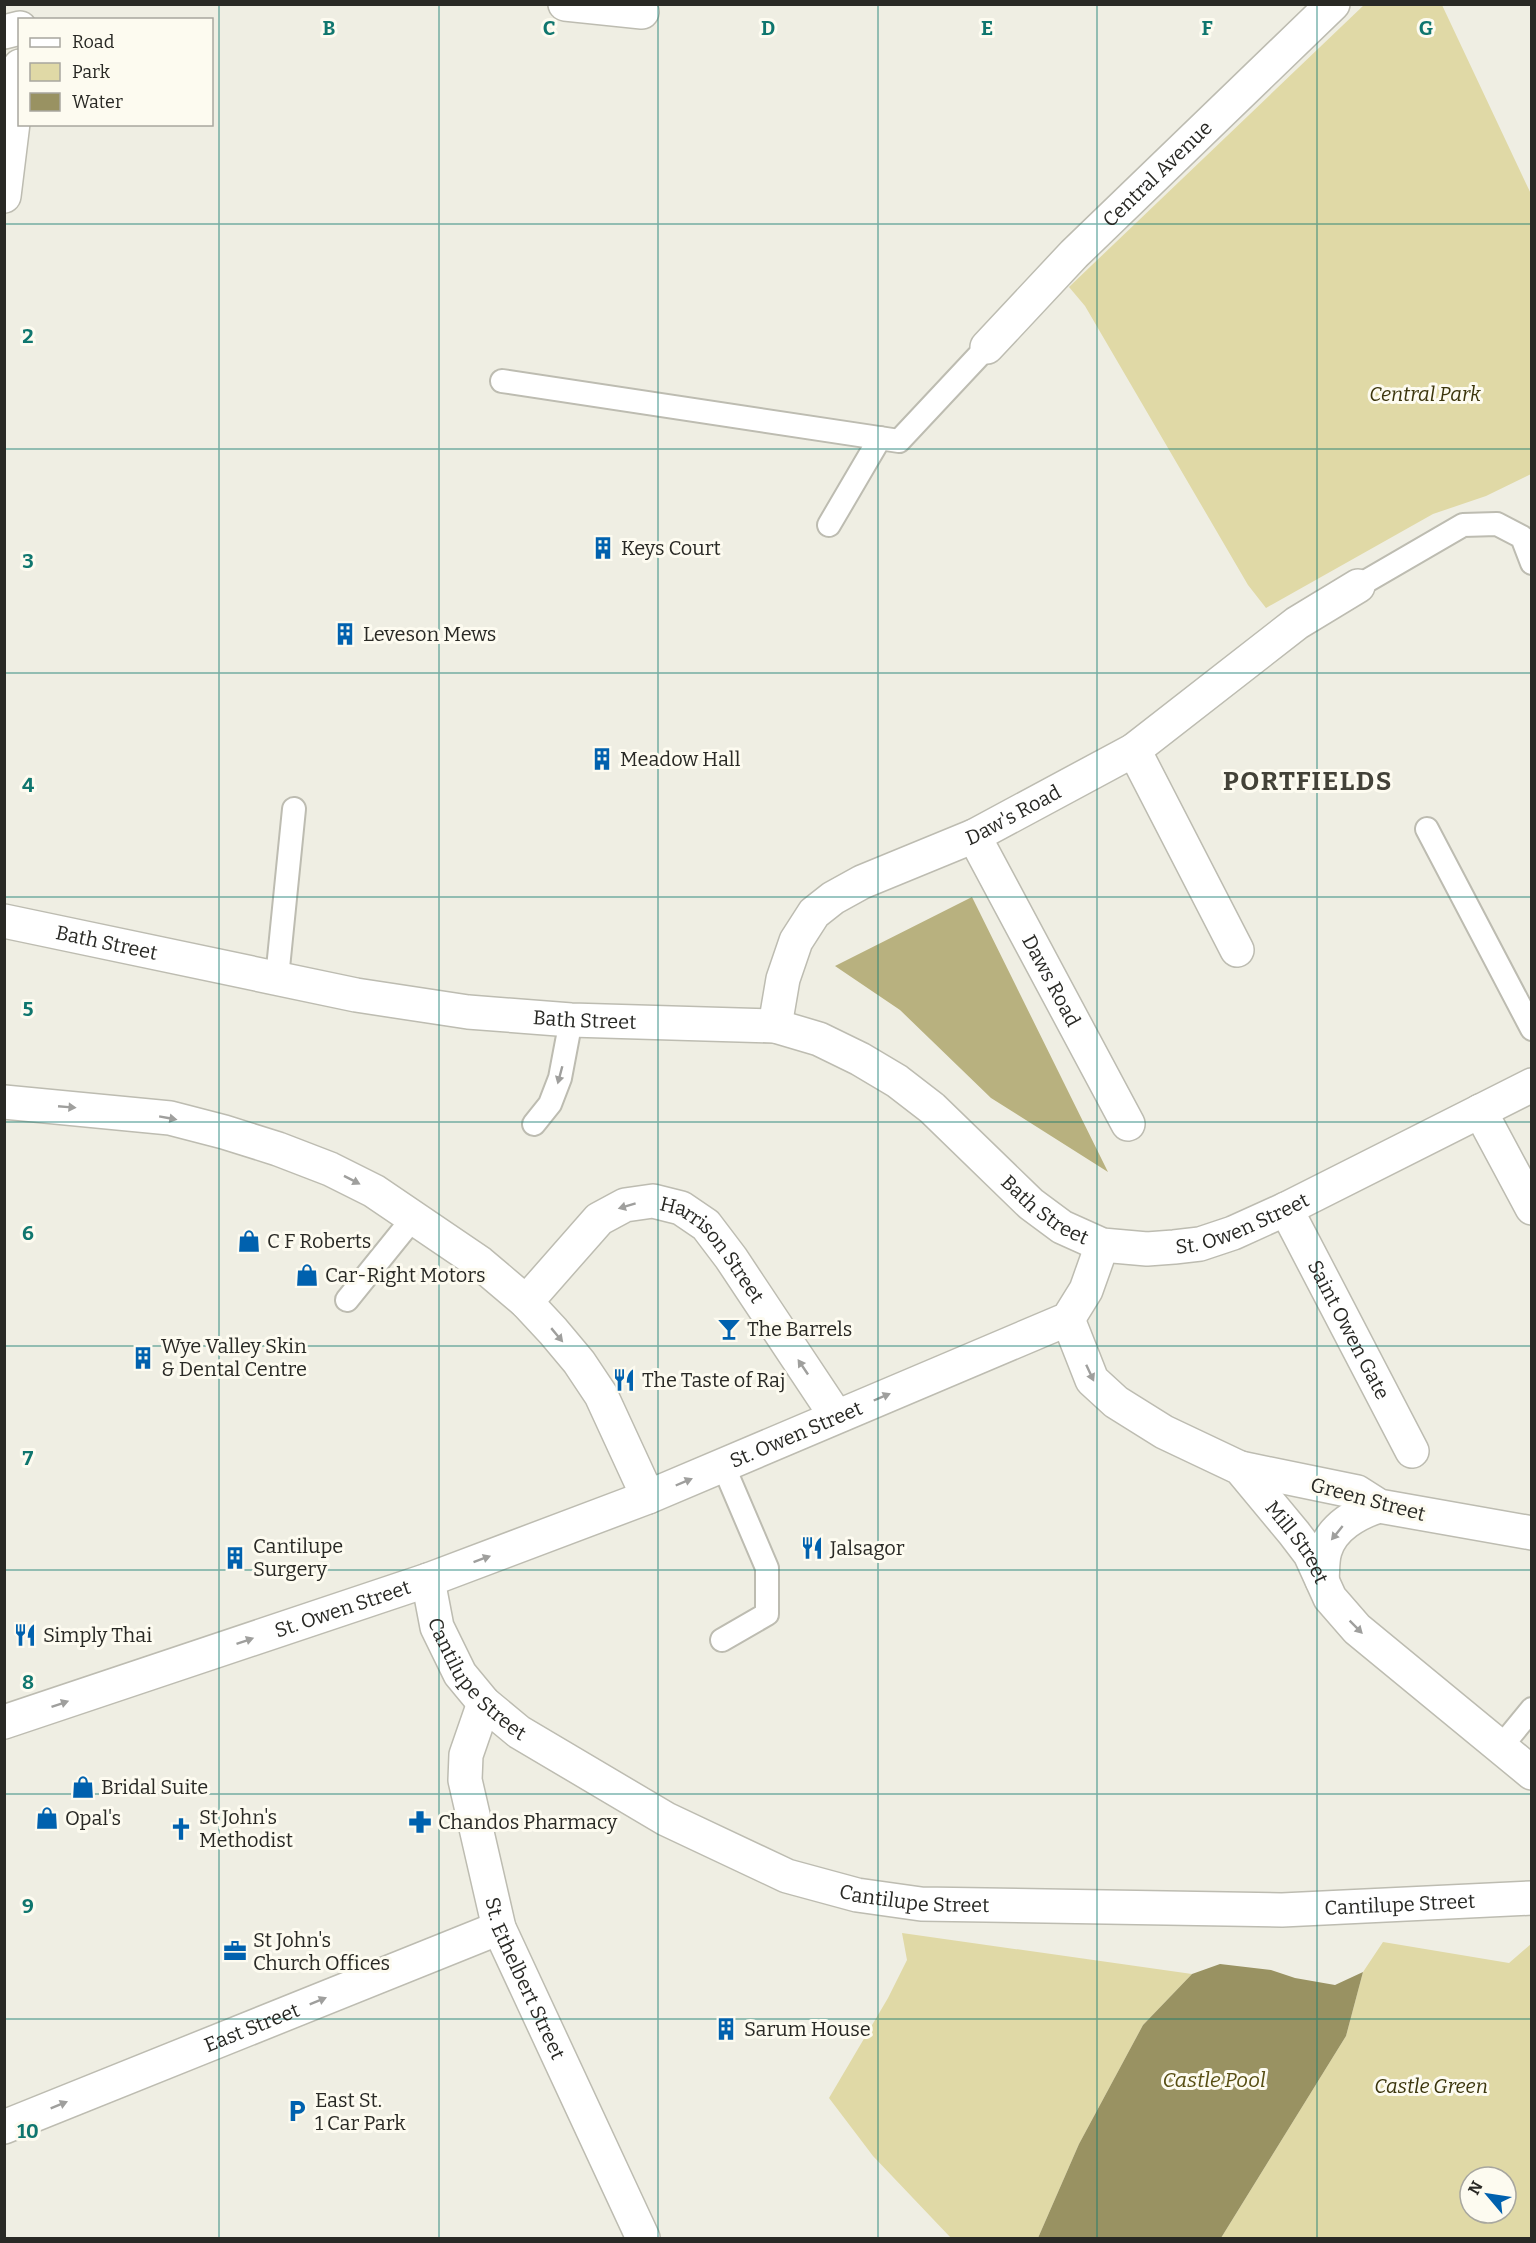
<svg xmlns="http://www.w3.org/2000/svg" width="1536" height="2243" font-family="Bitter,serif">
  <style>
    .green { fill: #e0d9a6; fill-rule: evenodd }
    .forest { fill: #b8b17f }
    .water { fill: #999262 }
    .lines { fill: none; stroke-linecap: round; stroke-linejoin: round }
    .lane-casing { stroke: #bdbcb1; stroke-width: 26 }
    .street-casing { stroke: #bdbcb1; stroke-width: 36 }
    .highway-casing { stroke: #bdbcb1; stroke-width: 36 }
    .lane { stroke: #fff; stroke-width: 22 }
    .street { stroke: #fff; stroke-width: 33 }
    .highway { stroke: #fff; stroke-width: 33 }
    .oneway { fill: #9f9f9d }
    .grid { fill: none; stroke: #0f766e; stroke-width: 1.5; stroke-opacity: 0.55 }
    .labels { text-anchor: middle; dominant-baseline: central; stroke-width: 6; stroke-linejoin: round; paint-order: stroke }
    .street-label { font-size: 20px; fill: #292925; stroke: #fdfbf0 }
    .park-label { font-size: 20px; font-style: italic; fill: #3b350c; stroke: #fdfbf0 }
    .poi-label { font-size: 20px; fill: #292925; stroke: #fdfbf0; text-anchor: start }
    .water-label { font-size: 21px; font-style: italic; fill: #584f14; stroke: #fdfbf0 }
    .district-label { font-size: 26px; font-weight: bold; letter-spacing: 1.5px; fill: #434238; stroke: #fdfbf0 }
    .grid-label { font-size: 20px; text-anchor: middle; font-weight: bold; fill: #0f766e; stroke: #fdfbf0; stroke-width: 6; stroke-linejoin: round; paint-order: stroke }
  </style>
  <rect width="100%" height="100%" fill="#efeee3"/>
  <g class="green">
    <path d="M 1364,5 L 1442,5 L 1531,194 L 1531,474 L 1486,496 L 1433,514 L 1266,608 L 1248,585 L 1085,306 L 1069,287 Z"/>
    <path d="M 902,1933 L 1192,1974 L 1143,2025 L 1079,2144 L 1038,2238 L 951,2238 L 873,2156 L 829,2098 L 888,1998 L 907,1960 Z"/>
    <path d="M 1383,1942 L 1509,1963 L 1531,1944 L 1531,2238 L 1221,2238 L 1346,2036 L 1363,1972 ZM 1470,2177 L 1506,2177 L 1506,2213 L 1470,2213 Z"/>
  </g>
  <path class="forest" d="M 972,897 L 1108,1172 L 991,1098 L 900,1010 L 835,966 Z"/>
  <path class="water" d="M 1220,1964 L 1271,1970 L 1295,1978 L 1335,1985 L 1363,1972 L 1346,2036 L 1221,2238 L 1038,2238 L 1079,2144 L 1143,2025 L 1192,1974 Z"/>
  <g class="lines">
    <g class="lane-casing">
      <g id="lane">
        <path d="M 502,381 L 899,441 L 987,347"/>
        <path d="M 829,525 L 880,438"/>
        <path d="M 1358,586 L 1463,525 L 1497,524 L 1522,537 L 1532,563"/>
        <path d="M 1427,829 L 1532,1029"/>
        <path d="M 277,978 L 294,809"/>
        <path d="M 534,1124 L 550,1104 L 560,1078 L 571,1020"/>
        <path d="M 347,1300 L 414,1217"/>
        <path d="M 722,1640 L 767,1614 L 767,1568 L 723,1465"/>
        <path d="M 1500,1748 L 1532,1709"/>
      </g>
    </g>
    <g class="street-casing">
      <g id="street">
        <path d="M 565,4 L 642,12"/>
        <path d="M 4,32 L 20,28"/>
        <path d="M 4,196 L 20,66"/>
        <path id="s1" d="M 987,347 L 1074,254 L 1333,4"/>
        <path d="M 1134,750 L 1237,950"/>
        <path id="s2" d="M 974,836 L 1128,1124"/>
        <path id="s3" d="M 775,1026 L 783,979 L 796,941 L 814,913 L 833,898 L 862,882 L 974,836 L 1134,750 L 1297,623 L 1358,586"/>
        <path d="M 4,1102 L 170,1118 L 224,1132 L 278,1149 L 330,1169 L 374,1191 L 480,1263 L 526,1302 L 553,1331 L 579,1362 L 601,1395 L 648,1497"/>
        <path d="M 1480,1111 L 1532,1208"/>
        <path id="s4" d="M 1286,1209 L 1412,1451"/>
        <path id="s5" d="M 526,1302 L 599,1219 L 625,1205 L 653,1201 L 681,1208 L 706,1225 L 731,1258 L 836,1416"/>
        <path id="s6" d="M 1068,1319 L 1092,1380 L 1116,1402 L 1164,1432 L 1240,1468 L 1294,1533 L 1310,1554 L 1330,1598 L 1357,1629 L 1532,1773"/>
        <path d="M 1240,1468 L 1357,1492 L 1379,1506 L 1532,1533"/>
        <path id="s7" d="M 428,1580 L 437,1627 L 460,1674 L 484,1703 L 519,1732 L 666,1819 L 787,1876 L 857,1895 L 921,1904 L 1282,1910 L 1532,1898"/>
        <path d="M 1322,1580 C 1323,1571 1322,1560 1325,1551 C 1332,1527 1357,1513 1379,1506"/>
        <path id="s8" d="M 484,1703 L 466,1755 L 465,1780 L 499,1928 L 643,2238"/>
        <path id="s9" d="M 4,1722 L 428,1580 L 648,1497 L 1068,1319 L 1086,1290 L 1102,1245"/>
        <path id="s10" d="M 4,2127 L 499,1928"/>
      </g>
    </g>
    <g class="highway-casing">
      <g id="highway">
        <path id="s11" d="M 4,921 L 356,995 L 468,1012 L 571,1020 L 775,1026 L 819,1039 L 860,1059 L 897,1081 L 932,1108 L 1031,1204 L 1062,1227 L 1102,1245 L 1147,1249 L 1174,1247 L 1200,1244 L 1233,1233 L 1286,1209 L 1532,1085"/>
      </g>
    </g>
    <use href="#lane" class="lane"/>
    <use href="#street" class="street"/>
    <use href="#highway" class="highway"/>
  </g>
  <defs><path id="oneway-solid" d="M-6-.8H1V-3.2L6.5 0L1 3.2V.8H-6Z" transform="scale(1.5)"/></defs>
  <g class="oneway">
    <use href="#oneway-solid" transform="translate(560 1075) rotate(105)"/>
    <use href="#oneway-solid" transform="translate(67 1107) rotate(5)"/>
    <use href="#oneway-solid" transform="translate(168 1118) rotate(10)"/>
    <use href="#oneway-solid" transform="translate(352 1180) rotate(27)"/>
    <use href="#oneway-solid" transform="translate(627 1206) rotate(163)"/>
    <use href="#oneway-solid" transform="translate(557 1335) rotate(50)"/>
    <use href="#oneway-solid" transform="translate(803 1367) rotate(-124)"/>
    <use href="#oneway-solid" transform="translate(1090 1373) rotate(65)"/>
    <use href="#oneway-solid" transform="translate(882 1397) rotate(-23)"/>
    <use href="#oneway-solid" transform="translate(684 1482) rotate(-23)"/>
    <use href="#oneway-solid" transform="translate(1337 1533) rotate(129)"/>
    <use href="#oneway-solid" transform="translate(482 1559) rotate(-20)"/>
    <use href="#oneway-solid" transform="translate(1356 1627) rotate(45)"/>
    <use href="#oneway-solid" transform="translate(245 1641) rotate(-19)"/>
    <use href="#oneway-solid" transform="translate(60 1704) rotate(-19)"/>
    <use href="#oneway-solid" transform="translate(318 2001) rotate(-22)"/>
    <use href="#oneway-solid" transform="translate(59 2105) rotate(-22)"/>
  </g>
  <path class="grid" d="M 219,4 L 219,2238M 439,4 L 439,2238M 658,4 L 658,2238M 878,4 L 878,2238M 1097,4 L 1097,2238M 1317,4 L 1317,2238M 4,224 L 1532,224M 4,449 L 1532,449M 4,673 L 1532,673M 4,897 L 1532,897M 4,1122 L 1532,1122M 4,1346 L 1532,1346M 4,1570 L 1532,1570M 4,1794 L 1532,1794M 4,2019 L 1532,2019"/>
  <defs>
    <g id="building-bare" transform="scale(1.8)"><path d="M-4-6H4V6H1V3H-1V6H-4ZM-2.5-4.3h1.7v1.8h-1.7ZM.8-4.3h1.7v1.8H.8ZM-2.5-1h1.7V.8h-1.7ZM.8-1h1.7V.8H.8Z" fill="#0061ae" stroke="#fdfbf0" stroke-width="2.5" paint-order="stroke"/></g>
    <g id="shop-bare" transform="scale(1.8)"><path d="M-5-2.5h2.3a2.7 3.5 0 0 1 5.4 0H5L5.5 6h-11ZM-1.5-2.5h3a1.5 2.3 0 0 0-3 0Z" fill="#0061ae" stroke="#fdfbf0" stroke-width="2.5" paint-order="stroke"/></g>
    <g id="bar-bare" transform="scale(1.8)"><path d="M-6-5H6L.8 .8V4.5H3.5V6h-7V4.5H-.8V.8Z" fill="#0061ae" stroke="#fdfbf0" stroke-width="2.5" paint-order="stroke"/></g>
    <g id="restaurant-bare" transform="scale(1.8)"><path d="M-5-6h1v4h1v-4h1v4h1v-4h1v5L-1.5 .5V6h-2V.5L-5-1ZM5-6V6H3V1.5H1.5Q1.5-4 5-6Z" fill="#0061ae" stroke="#fdfbf0" stroke-width="2.5" paint-order="stroke"/></g>
    <g id="pharmacy-bare" transform="scale(1.8)"><path d="M-2-6h4v4h4v4h-4v4h-4v-4h-4v-4h4Z" fill="#0061ae" stroke="#fdfbf0" stroke-width="2.5" paint-order="stroke"/></g>
    <g id="church-bare" transform="scale(1.8)"><path d="M-1.2-6h2.4v3.5h3.3v2.4h-3.3V6h-2.4V-.1h-3.3v-2.4h3.3Z" fill="#0061ae" stroke="#fdfbf0" stroke-width="2.5" paint-order="stroke"/></g>
    <g id="office-bare" transform="scale(1.8)"><path d="M-6-3h4V-5.5h4V-3h4V5H-6ZM-1-4.5V-3h2v-1.5ZM-6 0V1H6V0Z" fill="#0061ae" stroke="#fdfbf0" stroke-width="2.5" paint-order="stroke"/></g>
    <g id="parking-bare" transform="scale(1.8)"><path d="M-3.5-5.5H1a3.5 3.5 0 0 1 0 7H-1V5.5H-3.5ZM-1-3.4V-.6H.8a1.4 1.4 0 0 0 0-2.8Z" fill="#0061ae" stroke="#fdfbf0" stroke-width="2.5" paint-order="stroke"/></g>
  </defs>
  <g fill-rule="evenodd">
    <use href="#building-bare" x="603" y="548"/>
    <use href="#building-bare" x="345" y="634"/>
    <use href="#building-bare" x="602" y="759"/>
    <use href="#shop-bare" x="249" y="1241"/>
    <use href="#shop-bare" x="307" y="1275"/>
    <use href="#bar-bare" x="729" y="1329"/>
    <use href="#building-bare" x="143" y="1358"/>
    <use href="#restaurant-bare" x="624" y="1380"/>
    <use href="#restaurant-bare" x="812" y="1548"/>
    <use href="#building-bare" x="235" y="1558"/>
    <use href="#restaurant-bare" x="25" y="1635"/>
    <use href="#shop-bare" x="83" y="1787"/>
    <use href="#shop-bare" x="47" y="1818"/>
    <use href="#pharmacy-bare" x="420" y="1822"/>
    <use href="#church-bare" x="181" y="1829"/>
    <use href="#office-bare" x="235" y="1951"/>
    <use href="#building-bare" x="726" y="2029"/>
    <use href="#parking-bare" x="297" y="2111"/>
  </g>
  <g class="labels">
    <g class="street-label">
      <text stroke="none"><textPath href="#s1" startOffset="243">Central Avenue</textPath></text>
      <text stroke="none"><textPath href="#s3" startOffset="344">Daw's Road</textPath></text>
      <text stroke="none"><textPath href="#s11" startOffset="105">Bath Street</textPath></text>
      <text stroke="none"><textPath href="#s2" startOffset="164">Daws Road</textPath></text>
      <text stroke="none"><textPath href="#s11" startOffset="590">Bath Street</textPath></text>
      <text stroke="none"><textPath href="#s11" startOffset="1112">Bath Street</textPath></text>
      <text stroke="none"><textPath href="#s11" startOffset="1324">St. Owen Street</textPath></text>
      <text stroke="none"><textPath href="#s5" startOffset="248">Harrison Street</textPath></text>
      <text stroke="none"><textPath href="#s4" startOffset="136">Saint Owen Gate</textPath></text>
      <text stroke="none"><textPath href="#s9" startOffset="843">St. Owen Street</textPath></text>
      <text transform="translate(1368 1499) rotate(15)">Green Street</text>
      <text stroke="none"><textPath href="#s6" startOffset="333">Mill Street</textPath></text>
      <text stroke="none"><textPath href="#s9" startOffset="357">St. Owen Street</textPath></text>
      <text stroke="none"><textPath href="#s7" startOffset="114">Cantilupe Street</textPath></text>
      <text stroke="none"><textPath href="#s7" startOffset="618">Cantilupe Street</textPath></text>
      <text stroke="none"><textPath href="#s7" startOffset="1104">Cantilupe Street</textPath></text>
      <text stroke="none"><textPath href="#s8" startOffset="288">St. Ethelbert Street</textPath></text>
      <text stroke="none"><textPath href="#s10" startOffset="267">East Street</textPath></text>
    </g>
    <g class="park-label">
      <text x="1425" y="394">Central Park</text>
      <text x="1431" y="2086">Castle Green</text>
    </g>
    <g class="poi-label">
      <text x="621" y="548">Keys Court</text>
      <text x="363" y="634">Leveson Mews</text>
      <text x="620" y="759">Meadow Hall</text>
      <text x="267" y="1241">C F Roberts</text>
      <text x="325" y="1275">Car-Right Motors</text>
      <text x="747" y="1329">The Barrels</text>
      <text x="161" y="1346">Wye Valley Skin<tspan x="161" dy="23">&amp; Dental Centre</tspan></text>
      <text x="642" y="1380">The Taste of Raj</text>
      <text x="253" y="1546">Cantilupe<tspan x="253" dy="23">Surgery</tspan></text>
      <text x="830" y="1548">Jalsagor</text>
      <text x="43" y="1635">Simply Thai</text>
      <text x="101" y="1787">Bridal Suite</text>
      <text x="199" y="1817">St John's<tspan x="199" dy="23">Methodist</tspan></text>
      <text x="65" y="1818">Opal's</text>
      <text x="438" y="1822">Chandos Pharmacy</text>
      <text x="253" y="1940">St John's<tspan x="253" dy="23">Church Offices</tspan></text>
      <text x="744" y="2029">Sarum House</text>
      <text x="315" y="2100">East St.<tspan x="315" dy="23">1 Car Park</tspan></text>
    </g>
    <g class="water-label">
      <text x="1214" y="2080">Castle Pool</text>
    </g>
    <g class="district-label">
      <text x="1308" y="781">PORTFIELDS</text>
    </g>
  </g>
  <g class="grid-label">
    <text x="329" y="35">B</text>
    <text x="549" y="35">C</text>
    <text x="768" y="35">D</text>
    <text x="987" y="35">E</text>
    <text x="1207" y="35">F</text>
    <text x="1426" y="35">G</text>
    <text x="28" y="343">2</text>
    <text x="28" y="568">3</text>
    <text x="28" y="792">4</text>
    <text x="28" y="1016">5</text>
    <text x="28" y="1240">6</text>
    <text x="28" y="1465">7</text>
    <text x="28" y="1689">8</text>
    <text x="28" y="1913">9</text>
    <text x="28" y="2138">10</text>
  </g>
  <rect width="1536" height="2243" fill="none" stroke="#292925" stroke-width="12"/>
  <rect x="18" y="18" width="195" height="108" fill="#fdfbf0" stroke="#a8a79f" stroke-width="1.5"/>
  <rect x="30" y="38" width="30" height="9" fill="#ffffff" stroke="#a8a79f" stroke-width="1.5"/>
  <text x="72" y="48" font-size="18" fill="#292925">Road</text>
  <rect x="30" y="63" width="30" height="18" fill="#e0d9a6" stroke="#a8a79f" stroke-width="1.5"/>
  <text x="72" y="78" font-size="18" fill="#292925">Park</text>
  <rect x="30" y="93" width="30" height="18" fill="#999262" stroke="#a8a79f" stroke-width="1.5"/>
  <text x="72" y="108" font-size="18" fill="#292925">Water</text>
  <g transform="translate(1488 2195) rotate(299)"><circle r="28" fill="#fdfbf0" stroke="#a8a79f" stroke-width="1.5"/>
  <path d="M0-4.5L10 22L0 15L-10 22Z" fill="#0061ae"/>
  <text y="-9" font-size="16" font-weight="bold" text-anchor="middle" fill="#292925">N</text>
  </g>
</svg>
